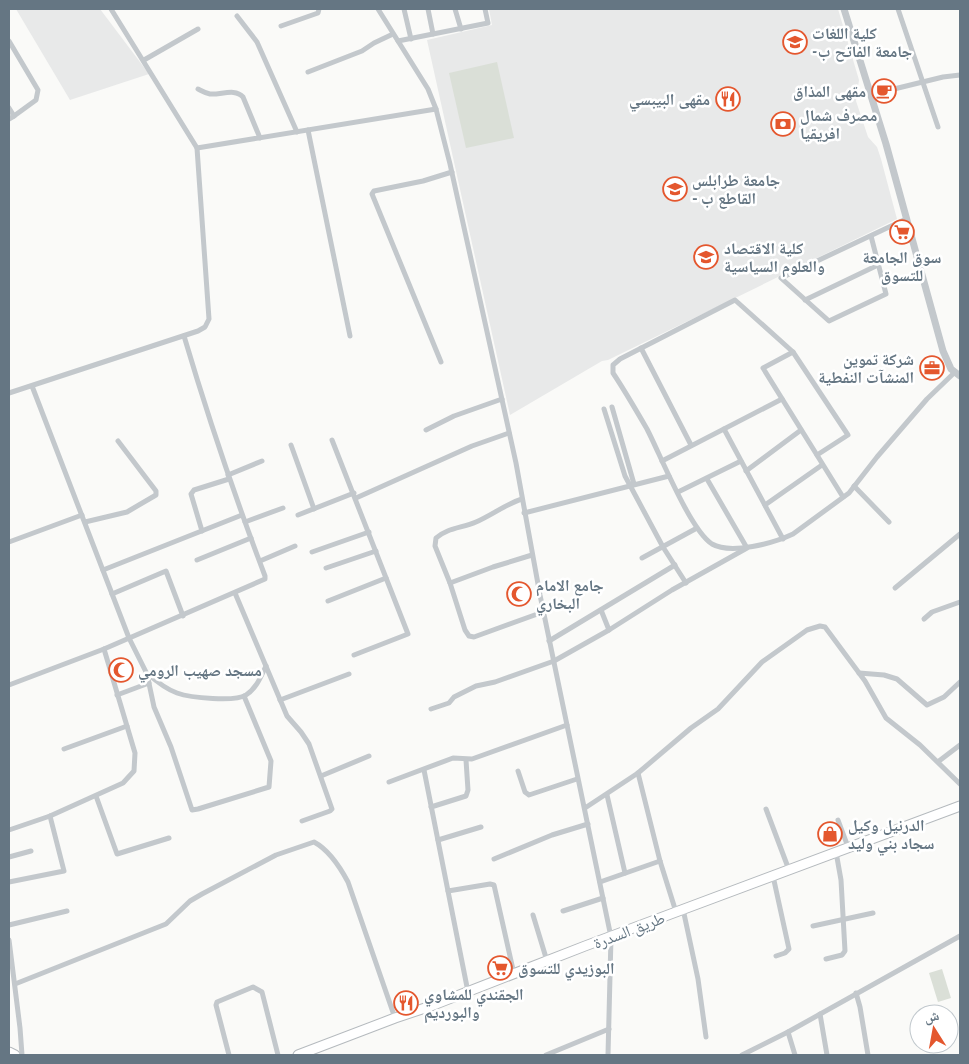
<svg xmlns="http://www.w3.org/2000/svg" width="969" height="1064" font-family="'PT Sans','Noto Naskh Arabic',sans-serif">
  <style>
    .built { fill: #e8e9e9 }
    .green { fill: #dadfd7 }
    .lines { fill: none; stroke-linecap: round; stroke-linejoin: round }
    .primary-casing { stroke: #b5babe; stroke-width: 11 }
    .minor { stroke: #c3c8cc; stroke-width: 5 }
    .tertiary { stroke: #c3c8cc; stroke-width: 7 }
    .primary { stroke: #fff; stroke-width: 9 }
    .labels { text-anchor: middle; dominant-baseline: central; stroke-width: 5; stroke-linejoin: round; paint-order: stroke }
    .poi-label { font-size: 16px; font-weight: bold; fill: #657683; stroke: #fff; text-anchor: start }
    .street-label { font-size: 16px; fill: #657683; stroke: #fff }
  </style>
  <rect width="100%" height="100%" fill="#fafaf8"/>
  <g class="built">
    <path d="M 16,9 L 100,9 L 149,74 L 70,100 Z"/>
    <path d="M 489,9 L 838,9 L 859,80 L 856,101 L 868,137 L 877,147 L 881,159 L 897,219 L 608,360 L 602,361 L 510,415 L 427,40 L 492,25 Z"/>
  </g>
  <g class="green">
    <path d="M 497,62 L 514,138 L 466,148 L 449,73 Z"/>
    <path d="M 942,969 L 951,998 L 938,1002 L 929,973 Z"/>
  </g>
  <g class="lines">
    <g class="primary-casing">
      <g id="primary">
        <path d="M 9,1052 L 15,1055"/>
        <path d="M 298,1055 L 395,1018 L 431,1006 L 585,946 L 960,806"/>
      </g>
    </g>
    <g class="minor">
      <path d="M 378,9 L 428,89 L 436,109 L 450,164 L 516,463 L 540,595 L 611,937 L 608,1055"/>
      <path d="M 404,9 L 411,39"/>
      <path d="M 428,9 L 433,34"/>
      <path d="M 455,9 L 461,29"/>
      <path d="M 898,9 L 938,127"/>
      <path d="M 237,16 L 257,42 L 297,132"/>
      <path d="M 281,26 L 318,13 L 319,9"/>
      <path d="M 9,41 L 38,90 L 36,100 L 14,116"/>
      <path d="M 398,41 L 488,23 L 485,9"/>
      <path d="M 144,60 L 198,29"/>
      <path d="M 308,72 L 362,51 L 374,43 L 393,34"/>
      <path d="M 198,89 C 202,91 205,93 210,94 C 221,95 235,88 243,97 L 260,138"/>
      <path d="M 890,90 L 943,77 L 960,75"/>
      <path d="M 9,108 L 14,116 L 9,119"/>
      <path d="M 308,130 L 350,336"/>
      <path d="M 197,148 L 436,109"/>
      <path d="M 871,236 L 886,294 L 829,321 L 781,278 L 906,219"/>
      <path d="M 805,300 L 878,265"/>
      <path d="M 641,348 L 691,445"/>
      <path d="M 793,352 L 763,368 L 843,497"/>
      <path d="M 441,362 L 372,194 L 374,191 L 423,181 L 452,172"/>
      <path d="M 32,386 L 129,638 L 147,674 L 154,707 L 171,747 L 192,810 L 198,809 L 269,787 L 271,761 L 244,696"/>
      <path d="M 9,393 L 198,331 L 205,327 L 209,319 L 197,148 L 111,9"/>
      <path d="M 612,407 L 634,484"/>
      <path d="M 604,409 L 625,476 L 663,547 L 686,583"/>
      <path d="M 724,429 L 783,539"/>
      <path d="M 426,430 L 454,416 L 502,399"/>
      <path d="M 332,440 L 408,634 L 354,655"/>
      <path d="M 291,445 L 314,509"/>
      <path d="M 817,455 L 848,435 L 793,352 L 735,300 L 620,359 L 613,365 L 613,373 C 625,391 636,410 647,429 C 660,454 690,530 712,544 C 731,555 774,543 793,534 L 849,493 L 877,457 L 927,399 L 954,373"/>
      <path d="M 662,461 L 782,399"/>
      <path d="M 746,471 L 801,430"/>
      <path d="M 228,475 L 262,461"/>
      <path d="M 854,486 L 889,522"/>
      <path d="M 678,492 L 741,461"/>
      <path d="M 356,498 L 472,446 L 509,433"/>
      <path d="M 522,499 C 506,504 492,515 476,522 C 462,528 447,528 436,538 L 435,546 L 450,583 L 465,630 L 469,636 L 474,637 L 543,612"/>
      <path d="M 765,505 L 822,465"/>
      <path d="M 524,513 L 669,476"/>
      <path d="M 298,515 L 354,493"/>
      <path d="M 85,522 L 127,512 L 156,495 L 156,491 L 118,441"/>
      <path d="M 245,522 L 283,508"/>
      <path d="M 202,531 L 191,494 L 194,490 L 229,479"/>
      <path d="M 9,542 L 82,515"/>
      <path d="M 312,552 L 369,532"/>
      <path d="M 642,558 L 697,528"/>
      <path d="M 197,560 L 251,538"/>
      <path d="M 260,561 L 295,546"/>
      <path d="M 326,568 L 376,551"/>
      <path d="M 103,570 L 242,515"/>
      <path d="M 450,583 L 493,567 L 532,555"/>
      <path d="M 895,588 L 960,534"/>
      <path d="M 235,593 L 287,716 L 301,732 L 309,744 L 332,809 L 330,811 L 302,821"/>
      <path d="M 112,594 L 166,571 L 183,616"/>
      <path d="M 328,601 L 386,578"/>
      <path d="M 601,610 L 609,630"/>
      <path d="M 924,619 L 932,612 L 960,602"/>
      <path d="M 549,641 L 675,565"/>
      <path d="M 859,673 L 884,675 L 897,679 L 927,705 L 944,697 L 960,682"/>
      <path d="M 148,674 C 157,682 166,689 177,693 C 191,698 235,702 246,695 C 257,688 261,676 266,666"/>
      <path d="M 9,685 L 104,649 L 265,579 L 265,576 C 235,497 208,417 184,336"/>
      <path d="M 117,695 L 149,683"/>
      <path d="M 280,700 L 349,674"/>
      <path d="M 431,709 L 449,703 L 454,697 L 476,686 L 495,682 L 554,661 L 609,630 L 672,590 L 747,548 L 707,479"/>
      <path d="M 64,749 L 127,726"/>
      <path d="M 939,761 L 960,745"/>
      <path d="M 424,770 L 468,992"/>
      <path d="M 518,771 L 525,792 L 529,795 L 577,779"/>
      <path d="M 638,773 L 660,861 L 676,912"/>
      <path d="M 321,776 L 369,756"/>
      <path d="M 389,782 L 453,758 L 472,759 L 567,725"/>
      <path d="M 607,795 L 625,873"/>
      <path d="M 96,796 L 117,854 L 169,838"/>
      <path d="M 431,807 L 466,796 L 468,790 L 466,760"/>
      <path d="M 585,808 L 638,773 L 691,728 L 718,709 L 762,662 L 807,630 L 820,626 L 825,627 L 865,681 L 886,718 L 920,745 L 960,784"/>
      <path d="M 766,809 L 789,870"/>
      <path d="M 838,820 L 848,847"/>
      <path d="M 9,830 L 50,816 L 123,783 L 134,771 L 135,753 L 104,649"/>
      <path d="M 438,840 L 481,827"/>
      <path d="M 9,857 L 31,851"/>
      <path d="M 494,859 L 552,835 L 588,824"/>
      <path d="M 773,876 L 789,949 L 785,953 L 776,956"/>
      <path d="M 9,882 L 64,871 L 50,816"/>
      <path d="M 600,882 L 660,861"/>
      <path d="M 448,891 L 490,884 L 494,885 L 514,974"/>
      <path d="M 683,909 L 698,979 L 706,1037"/>
      <path d="M 563,911 L 603,898"/>
      <path d="M 533,915 L 547,961"/>
      <path d="M 9,925 L 67,911"/>
      <path d="M 813,926 L 873,913"/>
      <path d="M 9,940 L 20,1028 L 22,1055"/>
      <path d="M 826,959 L 842,955 L 845,951 L 841,880 L 836,852"/>
      <path d="M 15,984 L 166,924 L 190,901 L 202,894 L 276,855 L 314,842 C 329,850 340,867 348,882 L 395,1018"/>
      <path d="M 856,993 L 860,1007 L 868,1055"/>
      <path d="M 820,1014 L 827,1055"/>
      <path d="M 788,1032 L 795,1055"/>
      <path d="M 229,1055 L 216,1005 L 217,1002 L 253,987 L 262,992 L 278,1055"/>
      <path d="M 546,1055 L 609,1029"/>
      <path d="M 742,1055 L 788,1032 L 960,936"/>
    </g>
    <path class="tertiary" d="M 844,9 L 886,144 L 943,351 L 951,369 L 960,376"/>
    <use href="#primary" class="primary"/>
  </g>
  <defs>
    <g id="university-ring" transform="scale(1.25)"><circle r="9.5" fill="#fff" stroke="#e4572e" stroke-width="1.5"/><path d="M0-5L7-2L0 1L-7-2ZM-4 1L0 2.5L4 1V4Q0 6-4 4Z" fill="#e4572e"/></g>
    <g id="cafe-ring" transform="scale(1.25)"><circle r="9.5" fill="#fff" stroke="#e4572e" stroke-width="1.5"/><path d="M-5.5-4.5H6V0H3Q3 3.5 0 3.5H-2.5Q-5.5 3.5-5.5 0ZM3-3.2v2h1.7v-2ZM-6 4.5H4V6H-6Z" fill="#e4572e"/></g>
    <g id="restaurant-ring" transform="scale(1.25)"><circle r="9.5" fill="#fff" stroke="#e4572e" stroke-width="1.5"/><path d="M-5-6h1v4h1v-4h1v4h1v-4h1v5L-1.5 .5V6h-2V.5L-5-1ZM5-6V6H3V1.5H1.5Q1.5-4 5-6Z" fill="#e4572e"/></g>
    <g id="bank-ring" transform="scale(1.25)"><circle r="9.5" fill="#fff" stroke="#e4572e" stroke-width="1.5"/><path d="M-6-4H6V4H-6ZM0-2.3a2.3 2.3 0 1 0 0 4.6a2.3 2.3 0 1 0 0-4.6Z" fill="#e4572e"/></g>
    <g id="supermarket-ring" transform="scale(1.25)"><circle r="9.5" fill="#fff" stroke="#e4572e" stroke-width="1.5"/><path d="M-6-5.5h2.5l.6 2H6L4.5 2H-2.5L-4.4-4H-6ZM-1.5 3.2a1.3 1.3 0 1 0 .1 0ZM3 3.2a1.3 1.3 0 1 0 .1 0Z" fill="#e4572e"/></g>
    <g id="office-ring" transform="scale(1.25)"><circle r="9.5" fill="#fff" stroke="#e4572e" stroke-width="1.5"/><path d="M-6-3h4V-5.5h4V-3h4V5H-6ZM-1-4.5V-3h2v-1.5ZM-6 0V1H6V0Z" fill="#e4572e"/></g>
    <g id="mosque-ring" transform="scale(1.25)"><circle r="9.5" fill="#fff" stroke="#e4572e" stroke-width="1.5"/><path d="M3.5-4.9A6 6 0 1 0 3.5 4.9A5 5 0 1 1 3.5-4.9Z" fill="#e4572e"/></g>
    <g id="shop-ring" transform="scale(1.25)"><circle r="9.5" fill="#fff" stroke="#e4572e" stroke-width="1.5"/><path d="M-5-2.5h2.3a2.7 3.5 0 0 1 5.4 0H5L5.5 6h-11ZM-1.5-2.5h3a1.5 2.3 0 0 0-3 0Z" fill="#e4572e"/></g>
  </defs>
  <g fill-rule="evenodd">
    <use href="#university-ring" x="795" y="42"/>
    <use href="#cafe-ring" x="884" y="91"/>
    <use href="#restaurant-ring" x="728" y="99"/>
    <use href="#bank-ring" x="783" y="124"/>
    <use href="#university-ring" x="675" y="189"/>
    <use href="#supermarket-ring" x="902" y="232"/>
    <use href="#university-ring" x="706" y="257"/>
    <use href="#office-ring" x="932" y="368"/>
    <use href="#mosque-ring" x="519" y="594"/>
    <use href="#mosque-ring" x="121" y="670"/>
    <use href="#shop-ring" x="830" y="834"/>
    <use href="#supermarket-ring" x="500" y="968"/>
    <use href="#restaurant-ring" x="406" y="1003"/>
  </g>
  <g class="labels">
    <g class="poi-label">
      <text x="812" y="33">كلية اللغات<tspan x="812" dy="18">-جامعة الفاتح ب</tspan></text>
      <text x="866" y="91" text-anchor="end">مقهى المذاق</text>
      <text x="710" y="99" text-anchor="end">مقهى البيبسي</text>
      <text x="800" y="115">مصرف شمال<tspan x="800" dy="18">افريقيا</tspan></text>
      <text x="692" y="180">جامعة طرابلس<tspan x="692" dy="18">- القاطع ب</tspan></text>
      <text x="724" y="248">كلية الاقتصاد<tspan x="724" dy="18">والعلوم السياسية</tspan></text>
      <text x="902" y="257" text-anchor="middle">سوق الجامعة<tspan x="902" dy="18">للتسوق</tspan></text>
      <text x="914" y="359" text-anchor="end">شركة تموين<tspan x="914" dy="18">المنشآت النفطية</tspan></text>
      <text x="536" y="585">جامع الامام<tspan x="536" dy="18">البخاري</tspan></text>
      <text x="138" y="670">مسجد صهيب الرومي</text>
      <text x="848" y="825">الدرنيل وكيل<tspan x="848" dy="18">سجاد بني وليد</tspan></text>
      <text x="518" y="968">البوزيدي للتسوق</text>
      <text x="424" y="994">الجقندي للمشاوي<tspan x="424" dy="18">والبورديم</tspan></text>
    </g>
    <g class="street-label">
      <text transform="translate(629 930) rotate(-21)">طريق السدرة</text>
    </g>
  </g>
  <rect width="969" height="1064" fill="none" stroke="#657683" stroke-width="20"/>
  <g transform="translate(934 1029) rotate(349)"><circle r="24" fill="#ffffff" stroke="#c1c8cd"/>
  <path d="M0-4L9 19L0 12L-9 19Z" fill="#e4572e"/>
  <text y="-8" font-size="14" font-weight="bold" text-anchor="middle" fill="#657683">ش</text>
  </g>
</svg>
